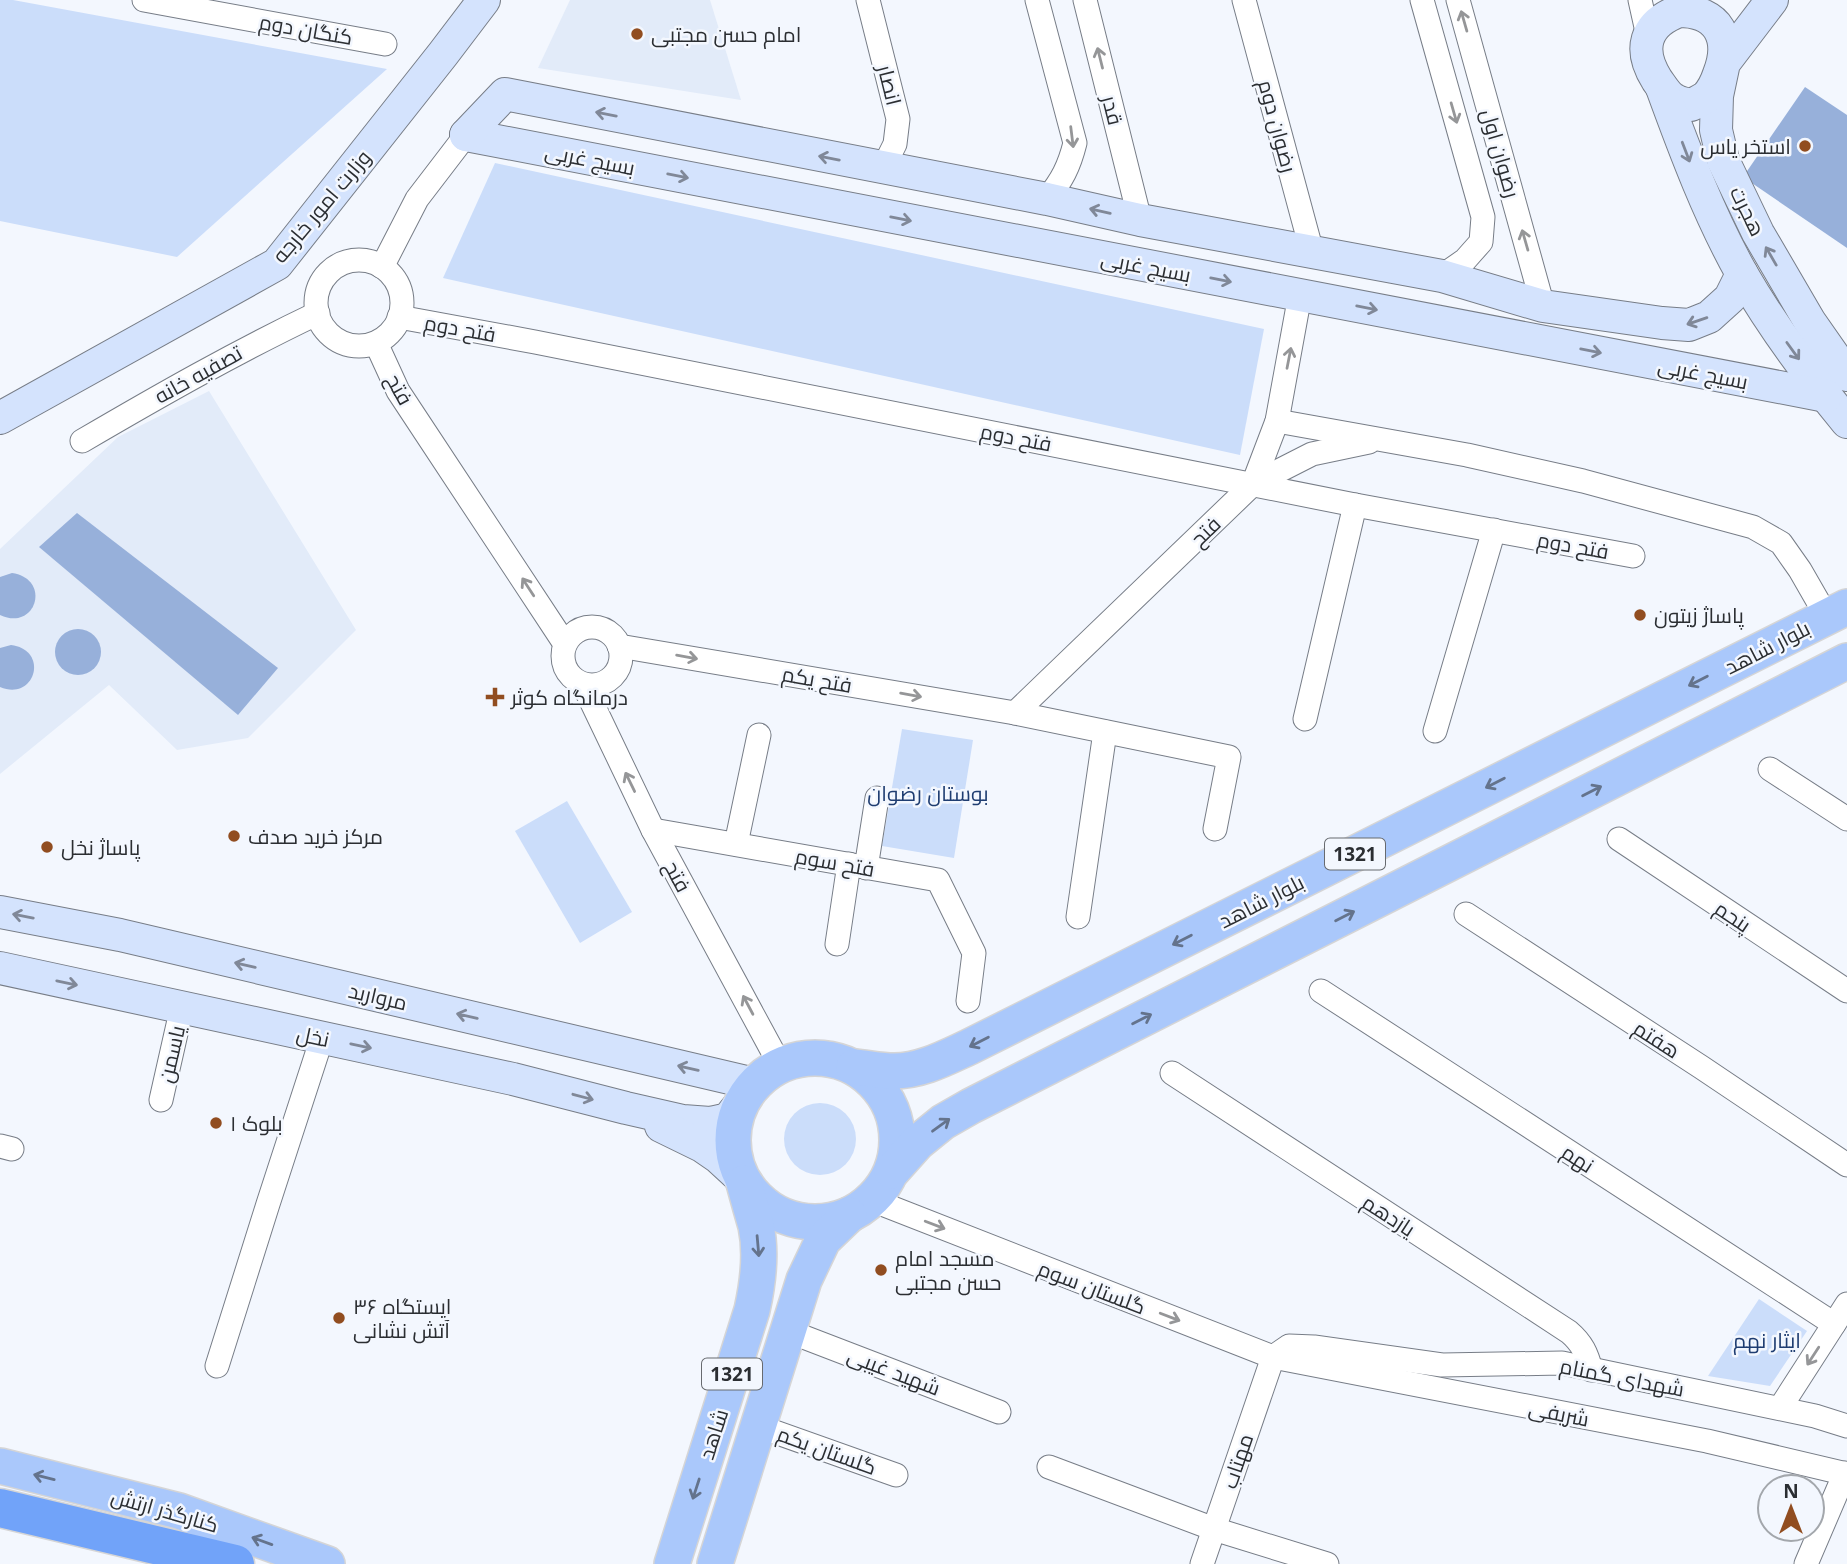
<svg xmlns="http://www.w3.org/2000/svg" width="1847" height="1564" font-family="'Open Sans',Cairo,sans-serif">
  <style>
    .built { fill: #e2ebf9 }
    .green { fill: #cbddfa }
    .water { fill: #97b0da }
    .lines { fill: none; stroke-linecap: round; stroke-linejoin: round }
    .street-casing { stroke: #777d87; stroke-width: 25 }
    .secondary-casing { stroke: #777d87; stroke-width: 34 }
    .primary-casing { stroke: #d5d5d6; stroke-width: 38 }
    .highway-casing { stroke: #d5d5d6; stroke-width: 41 }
    .street { stroke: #fff; stroke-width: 23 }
    .secondary { stroke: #d4e3fd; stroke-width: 32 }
    .primary { stroke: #aac8fb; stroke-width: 35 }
    .highway { stroke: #71a3f9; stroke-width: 38 }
    .oneway { stroke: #959698 }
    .oneway2 { stroke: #808898 }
    .oneway3 { stroke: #64738c }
    .poi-dot { fill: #914d20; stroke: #f3f7fe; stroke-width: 2.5 }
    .labels { text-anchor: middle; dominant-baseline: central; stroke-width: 5; stroke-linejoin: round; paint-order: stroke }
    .shield { fill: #f3f7fe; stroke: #676a6f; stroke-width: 2 }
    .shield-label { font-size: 19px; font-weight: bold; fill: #2b2e32 }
    .street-label { font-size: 21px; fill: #2b2e32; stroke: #f3f7fe }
    .poi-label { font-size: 21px; fill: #2b2e32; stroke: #f3f7fe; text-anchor: start }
    .park-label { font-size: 21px; fill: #1f3d71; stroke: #f3f7fe }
  </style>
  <rect width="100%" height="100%" fill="#f3f7fe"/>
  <g class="built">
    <path d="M 570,0 L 710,0 L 741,100 L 538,68 Z"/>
    <path d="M 209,391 L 356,630 L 248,738 L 177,750 L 109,685 L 0,774 L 0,549 L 118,437 Z"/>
  </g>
  <g class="green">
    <path d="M 0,0 L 13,0 L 387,69 L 177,257 L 0,221 Z"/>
    <path d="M 495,163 L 1264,329 L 1240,455 L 443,278 Z"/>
    <path d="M 902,729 L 973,740 L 954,858 L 882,846 Z"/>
    <path d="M 567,801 L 632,912 L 580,943 L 515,831 Z"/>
    <circle cx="820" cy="1139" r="36"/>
    <path d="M 1759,1299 L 1807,1331 L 1770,1386 L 1708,1376 Z"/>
  </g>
  <g class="water">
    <path d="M 1805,87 L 1847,115 L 1847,248 L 1743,177 Z"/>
    <path d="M 77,513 L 278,668 L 238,715 L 39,547 Z"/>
    <path d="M 12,573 C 52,579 36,632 0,615 L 0,577 Z"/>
    <circle cx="78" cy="652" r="23"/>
    <path d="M 11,645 C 50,650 35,702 0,687 L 0,648 Z"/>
  </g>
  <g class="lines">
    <g class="street-casing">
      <g id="street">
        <path d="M 144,0 L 385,44"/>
        <path d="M 868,0 L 898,119 L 895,144 L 883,168"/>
        <path d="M 1037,0 L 1075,143 C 1069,167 1062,180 1047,199"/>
        <path d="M 1085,0 L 1140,220"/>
        <path d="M 1244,0 L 1312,252"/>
        <path d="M 1422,0 L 1483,217 L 1481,242 L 1465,260 L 1442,276"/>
        <path d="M 1458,0 L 1543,306"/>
        <path d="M 1640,0 L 1648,36"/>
        <circle cx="359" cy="303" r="43"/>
        <path d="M 382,267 L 417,199 L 466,135"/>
        <path d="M 399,317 L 535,342 L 1355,505 L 1633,556"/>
        <path d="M 376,343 L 398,391 L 565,644"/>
        <path d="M 1277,421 L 1467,455 L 1583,481 L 1753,527 L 1781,543 L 1800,570 L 1827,617"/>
        <path d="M 82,441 C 159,396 236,352 318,313"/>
        <path d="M 1253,484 L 1312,454 L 1369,442"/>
        <circle cx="592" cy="656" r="29"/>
        <path d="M 619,646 L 1015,713 L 1229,757 L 1215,829"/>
        <path d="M 583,684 L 653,830 L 780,1065"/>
        <path d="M 1015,713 L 1253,484 L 1277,421 L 1300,295"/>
        <path d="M 1305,719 L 1355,505"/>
        <path d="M 1435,731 L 1494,530"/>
        <path d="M 1770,769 L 1847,819"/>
        <path d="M 653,830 L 938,880 L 974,953 L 968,1001"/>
        <path d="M 1619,839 L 1847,991"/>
        <path d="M 736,844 L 759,735"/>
        <path d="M 866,868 L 877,798"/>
        <path d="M 1466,914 L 1701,1067 L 1847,1165"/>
        <path d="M 1078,917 L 1105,732"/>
        <path d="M 837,944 L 849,864"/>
        <path d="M 1321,991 L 1834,1324"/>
        <path d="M 1172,1073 L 1569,1332 C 1582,1343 1587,1354 1591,1370"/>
        <path d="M 161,1100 L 182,1007"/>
        <path d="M 0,1146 L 12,1149"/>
        <path d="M 872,1200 L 1273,1357 L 1707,1441 L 1847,1474"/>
        <path d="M 788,1331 L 999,1412"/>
        <path d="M 1273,1357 L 1289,1346 L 1314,1347 L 1442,1365 L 1562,1363 L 1815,1416 L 1847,1426"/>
        <path d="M 217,1366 L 268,1204 L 322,1038"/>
        <path d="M 1780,1408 L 1847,1304"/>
        <path d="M 758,1426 L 896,1475"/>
        <path d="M 1049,1467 L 1214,1529 L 1327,1564"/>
        <path d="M 1202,1564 L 1273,1357"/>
        <path d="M 1806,1564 L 1845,1473"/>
      </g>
    </g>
    <g class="secondary-casing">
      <g id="secondary">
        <path d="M 1772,0 L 1724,63 L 1717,96 L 1716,130 L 1723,160 L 1758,233 L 1810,322 L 1847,375"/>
        <path d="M 1679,11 C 1718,11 1733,38 1719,74 C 1716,83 1713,90 1706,97 C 1701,100 1696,103 1691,105 C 1686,104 1680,103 1675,100 C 1668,97 1662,87 1657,80 C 1638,50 1644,24 1679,11 Z"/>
        <path d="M 1662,88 C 1685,151 1709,215 1742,274 C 1772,326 1809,376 1847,422"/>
        <path d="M 466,135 L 1826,396"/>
        <path d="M 466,135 L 505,94 L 1047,199 L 1140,220 L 1442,276 L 1543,306 L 1662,323 L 1689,325 L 1709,317 L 1730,298 L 1742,274"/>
        <path d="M 0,418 L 277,264 L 443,54 L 484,0"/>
        <path d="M 0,912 L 120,935 L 755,1084"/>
        <path d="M 0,968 L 513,1079 L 626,1108 L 683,1121 L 710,1123 L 728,1119 L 740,1104"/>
        <path d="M 661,1126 L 702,1146 L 718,1157 L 743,1180"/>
      </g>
    </g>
    <g class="primary-casing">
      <g id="primary">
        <circle cx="815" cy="1140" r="82"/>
        <path d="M 854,1067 C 867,1068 881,1071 894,1071 C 921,1071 945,1058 969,1047 L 1847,607"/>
        <path d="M 892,1171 L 917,1143 L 943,1122 L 971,1106 L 1847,661"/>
        <path d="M 0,1466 L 179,1511 L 327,1564"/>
        <path d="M 672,1564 L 752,1310 C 758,1283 762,1254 756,1226 C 752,1212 748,1198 744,1183"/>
        <path d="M 715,1564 L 804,1280 L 823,1240 L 849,1215"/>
      </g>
    </g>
    <g class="highway-casing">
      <path id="highway" d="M 0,1508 L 235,1564"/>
    </g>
    <use href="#street" class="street"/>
    <use href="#secondary" class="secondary"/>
    <use href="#primary" class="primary"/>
    <use href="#highway" class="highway"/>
  </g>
  <defs><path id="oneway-shaft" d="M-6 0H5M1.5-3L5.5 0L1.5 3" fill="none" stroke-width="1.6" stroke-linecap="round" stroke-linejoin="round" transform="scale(1.75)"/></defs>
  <g class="oneway">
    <use href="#oneway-shaft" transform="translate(1464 21) rotate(-106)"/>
    <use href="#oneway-shaft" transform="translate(1100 58) rotate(-104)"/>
    <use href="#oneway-shaft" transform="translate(1454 113) rotate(74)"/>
    <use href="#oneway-shaft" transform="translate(1072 137) rotate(83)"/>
    <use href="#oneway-shaft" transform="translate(1525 240) rotate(-106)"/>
    <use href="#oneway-shaft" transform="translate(1289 358) rotate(-79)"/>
    <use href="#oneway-shaft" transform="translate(528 587) rotate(-123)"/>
    <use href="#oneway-shaft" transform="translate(687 657) rotate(10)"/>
    <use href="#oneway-shaft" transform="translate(911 695) rotate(10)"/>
    <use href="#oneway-shaft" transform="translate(630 782) rotate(-116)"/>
    <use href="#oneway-shaft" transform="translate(748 1005) rotate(-118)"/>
    <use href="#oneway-shaft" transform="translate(935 1225) rotate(21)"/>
    <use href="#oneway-shaft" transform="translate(1170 1317) rotate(21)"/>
    <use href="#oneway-shaft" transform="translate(1813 1356) rotate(123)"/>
  </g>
  <g class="oneway2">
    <use href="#oneway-shaft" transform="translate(606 114) rotate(-169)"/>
    <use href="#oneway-shaft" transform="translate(1686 152) rotate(69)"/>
    <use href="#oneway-shaft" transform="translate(829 158) rotate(-169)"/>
    <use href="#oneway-shaft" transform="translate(678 176) rotate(11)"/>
    <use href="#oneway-shaft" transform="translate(1100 211) rotate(-167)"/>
    <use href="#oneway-shaft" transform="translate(901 219) rotate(11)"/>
    <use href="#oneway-shaft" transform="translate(1771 256) rotate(-120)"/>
    <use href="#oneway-shaft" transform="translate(1221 280) rotate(11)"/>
    <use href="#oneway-shaft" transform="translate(1367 308) rotate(11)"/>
    <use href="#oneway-shaft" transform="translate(1697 321) rotate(161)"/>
    <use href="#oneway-shaft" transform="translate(1591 351) rotate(11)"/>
    <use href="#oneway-shaft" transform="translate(1793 351) rotate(54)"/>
    <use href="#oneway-shaft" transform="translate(23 916) rotate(-169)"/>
    <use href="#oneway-shaft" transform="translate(245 965) rotate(-167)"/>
    <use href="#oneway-shaft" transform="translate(67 983) rotate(12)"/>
    <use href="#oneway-shaft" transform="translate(467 1016) rotate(-167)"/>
    <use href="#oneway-shaft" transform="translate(361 1046) rotate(12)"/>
    <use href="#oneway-shaft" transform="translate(688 1068) rotate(-167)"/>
    <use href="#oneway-shaft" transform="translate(583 1097) rotate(15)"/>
  </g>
  <g class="oneway3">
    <use href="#oneway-shaft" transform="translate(1698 681) rotate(153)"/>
    <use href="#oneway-shaft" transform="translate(1495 783) rotate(153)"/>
    <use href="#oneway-shaft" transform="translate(1592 791) rotate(-27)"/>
    <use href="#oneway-shaft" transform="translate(1345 916) rotate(-27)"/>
    <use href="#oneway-shaft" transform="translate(1182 940) rotate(153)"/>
    <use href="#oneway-shaft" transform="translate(1142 1019) rotate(-27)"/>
    <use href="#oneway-shaft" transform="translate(979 1042) rotate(153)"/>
    <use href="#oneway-shaft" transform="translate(941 1125) rotate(-36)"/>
    <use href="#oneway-shaft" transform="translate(758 1246) rotate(85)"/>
    <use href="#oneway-shaft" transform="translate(44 1477) rotate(-166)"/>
    <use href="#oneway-shaft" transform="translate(696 1489) rotate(108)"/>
    <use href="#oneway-shaft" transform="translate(262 1541) rotate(-160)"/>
  </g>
  <g class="poi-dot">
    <circle cx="637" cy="34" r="7"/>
    <circle cx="1805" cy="146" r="7"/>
    <circle cx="1640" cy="615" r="7"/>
    <path d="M491.5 686.5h7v7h7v7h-7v7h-7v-7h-7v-7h7z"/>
    <circle cx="234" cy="836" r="7"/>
    <circle cx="47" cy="847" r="7"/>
    <circle cx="216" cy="1123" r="7"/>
    <circle cx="881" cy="1270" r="7"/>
    <circle cx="339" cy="1318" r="7"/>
  </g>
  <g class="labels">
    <g class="shield">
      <rect x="1325" y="838.5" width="60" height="31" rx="5"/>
      <rect x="702" y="1358.5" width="60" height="31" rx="5"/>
    </g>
    <g class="shield-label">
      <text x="1355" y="854">1321</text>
      <text x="732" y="1374">1321</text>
    </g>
    <g class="street-label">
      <text transform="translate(306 29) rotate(10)">کنگان دوم</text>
      <text transform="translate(890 85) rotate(76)">انصار</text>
      <text transform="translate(1113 110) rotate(76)">قدر</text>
      <text transform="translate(1278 126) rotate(75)">رضوان دوم</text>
      <text transform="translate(1501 153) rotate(74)">رضوان اول</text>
      <text transform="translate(590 159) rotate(11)">بسیج غربی</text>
      <text transform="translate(321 206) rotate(-50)">وزارت امور خارجه</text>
      <text transform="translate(1748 211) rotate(64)">هجرت</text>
      <text transform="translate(1146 266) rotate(11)">بسیج غربی</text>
      <text transform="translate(460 328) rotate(10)">فتح دوم</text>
      <text transform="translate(1703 373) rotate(11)">بسیج غربی</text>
      <text transform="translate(198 374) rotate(-29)">تصفیه خانه</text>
      <text transform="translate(400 389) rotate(61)">فتح</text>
      <text transform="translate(1016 437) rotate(11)">فتح دوم</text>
      <text transform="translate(1205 531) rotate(-44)">فتح</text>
      <text transform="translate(1573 545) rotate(10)">فتح دوم</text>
      <text transform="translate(1767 647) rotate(-27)">بلوار شاهد</text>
      <text transform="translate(817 679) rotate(10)">فتح یکم</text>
      <text transform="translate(835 862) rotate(10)">فتح سوم</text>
      <text transform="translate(678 876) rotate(62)">فتح</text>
      <text transform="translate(1261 901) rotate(-27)">بلوار شاهد</text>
      <text transform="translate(1733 916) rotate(34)">پنجم</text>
      <text transform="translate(378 996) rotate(13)">مروارید</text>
      <text transform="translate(313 1036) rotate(12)">نخل</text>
      <text transform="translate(1657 1039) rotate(33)">هفتم</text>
      <text transform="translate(171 1054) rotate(-77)">یاسمن</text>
      <text transform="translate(1578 1158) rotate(33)">نهم</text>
      <text transform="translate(1389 1215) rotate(33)">یازدهم</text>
      <text transform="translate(1092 1287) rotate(21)">گلستان سوم</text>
      <text transform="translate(894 1371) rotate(21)">شهید غیبی</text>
      <text transform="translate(1622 1377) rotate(11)">شهدای گمنام</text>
      <text transform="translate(1559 1413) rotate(11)">شریفی</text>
      <text transform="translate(713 1434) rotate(-72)">شاهد</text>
      <text transform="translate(827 1450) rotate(20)">گلستان یکم</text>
      <text transform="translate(1237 1461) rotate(-71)">مهتاب</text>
      <text transform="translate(165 1510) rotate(16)">کنارگذر ارتش</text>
    </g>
    <g class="poi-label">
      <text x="651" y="34">امام حسن مجتبی</text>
      <text x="1791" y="146" text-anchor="end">استخر یاس</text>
      <text x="1654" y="615">پاساژ زیتون</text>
      <text x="511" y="697">درمانگاه کوثر</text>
      <text x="248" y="836">مرکز خرید صدف</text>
      <text x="61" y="847">پاساژ نخل</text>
      <text x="230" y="1123">۱ بلوک</text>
      <text x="895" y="1258">مسجد امام<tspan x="895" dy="24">حسن مجتبی</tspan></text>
      <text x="353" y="1306">ایستگاه ۳۶<tspan x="353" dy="24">آتش نشانی</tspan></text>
    </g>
    <g class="park-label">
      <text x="928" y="793">بوستان رضوان</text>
      <text x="1767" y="1340">ایثار نهم</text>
    </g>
  </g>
  <g transform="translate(1791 1508)"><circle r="33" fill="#f3f7fe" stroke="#a3a7ac" stroke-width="2"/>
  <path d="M0-5L12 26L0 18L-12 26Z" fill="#914d20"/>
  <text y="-10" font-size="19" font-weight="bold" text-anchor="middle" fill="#2b2e32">N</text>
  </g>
</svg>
